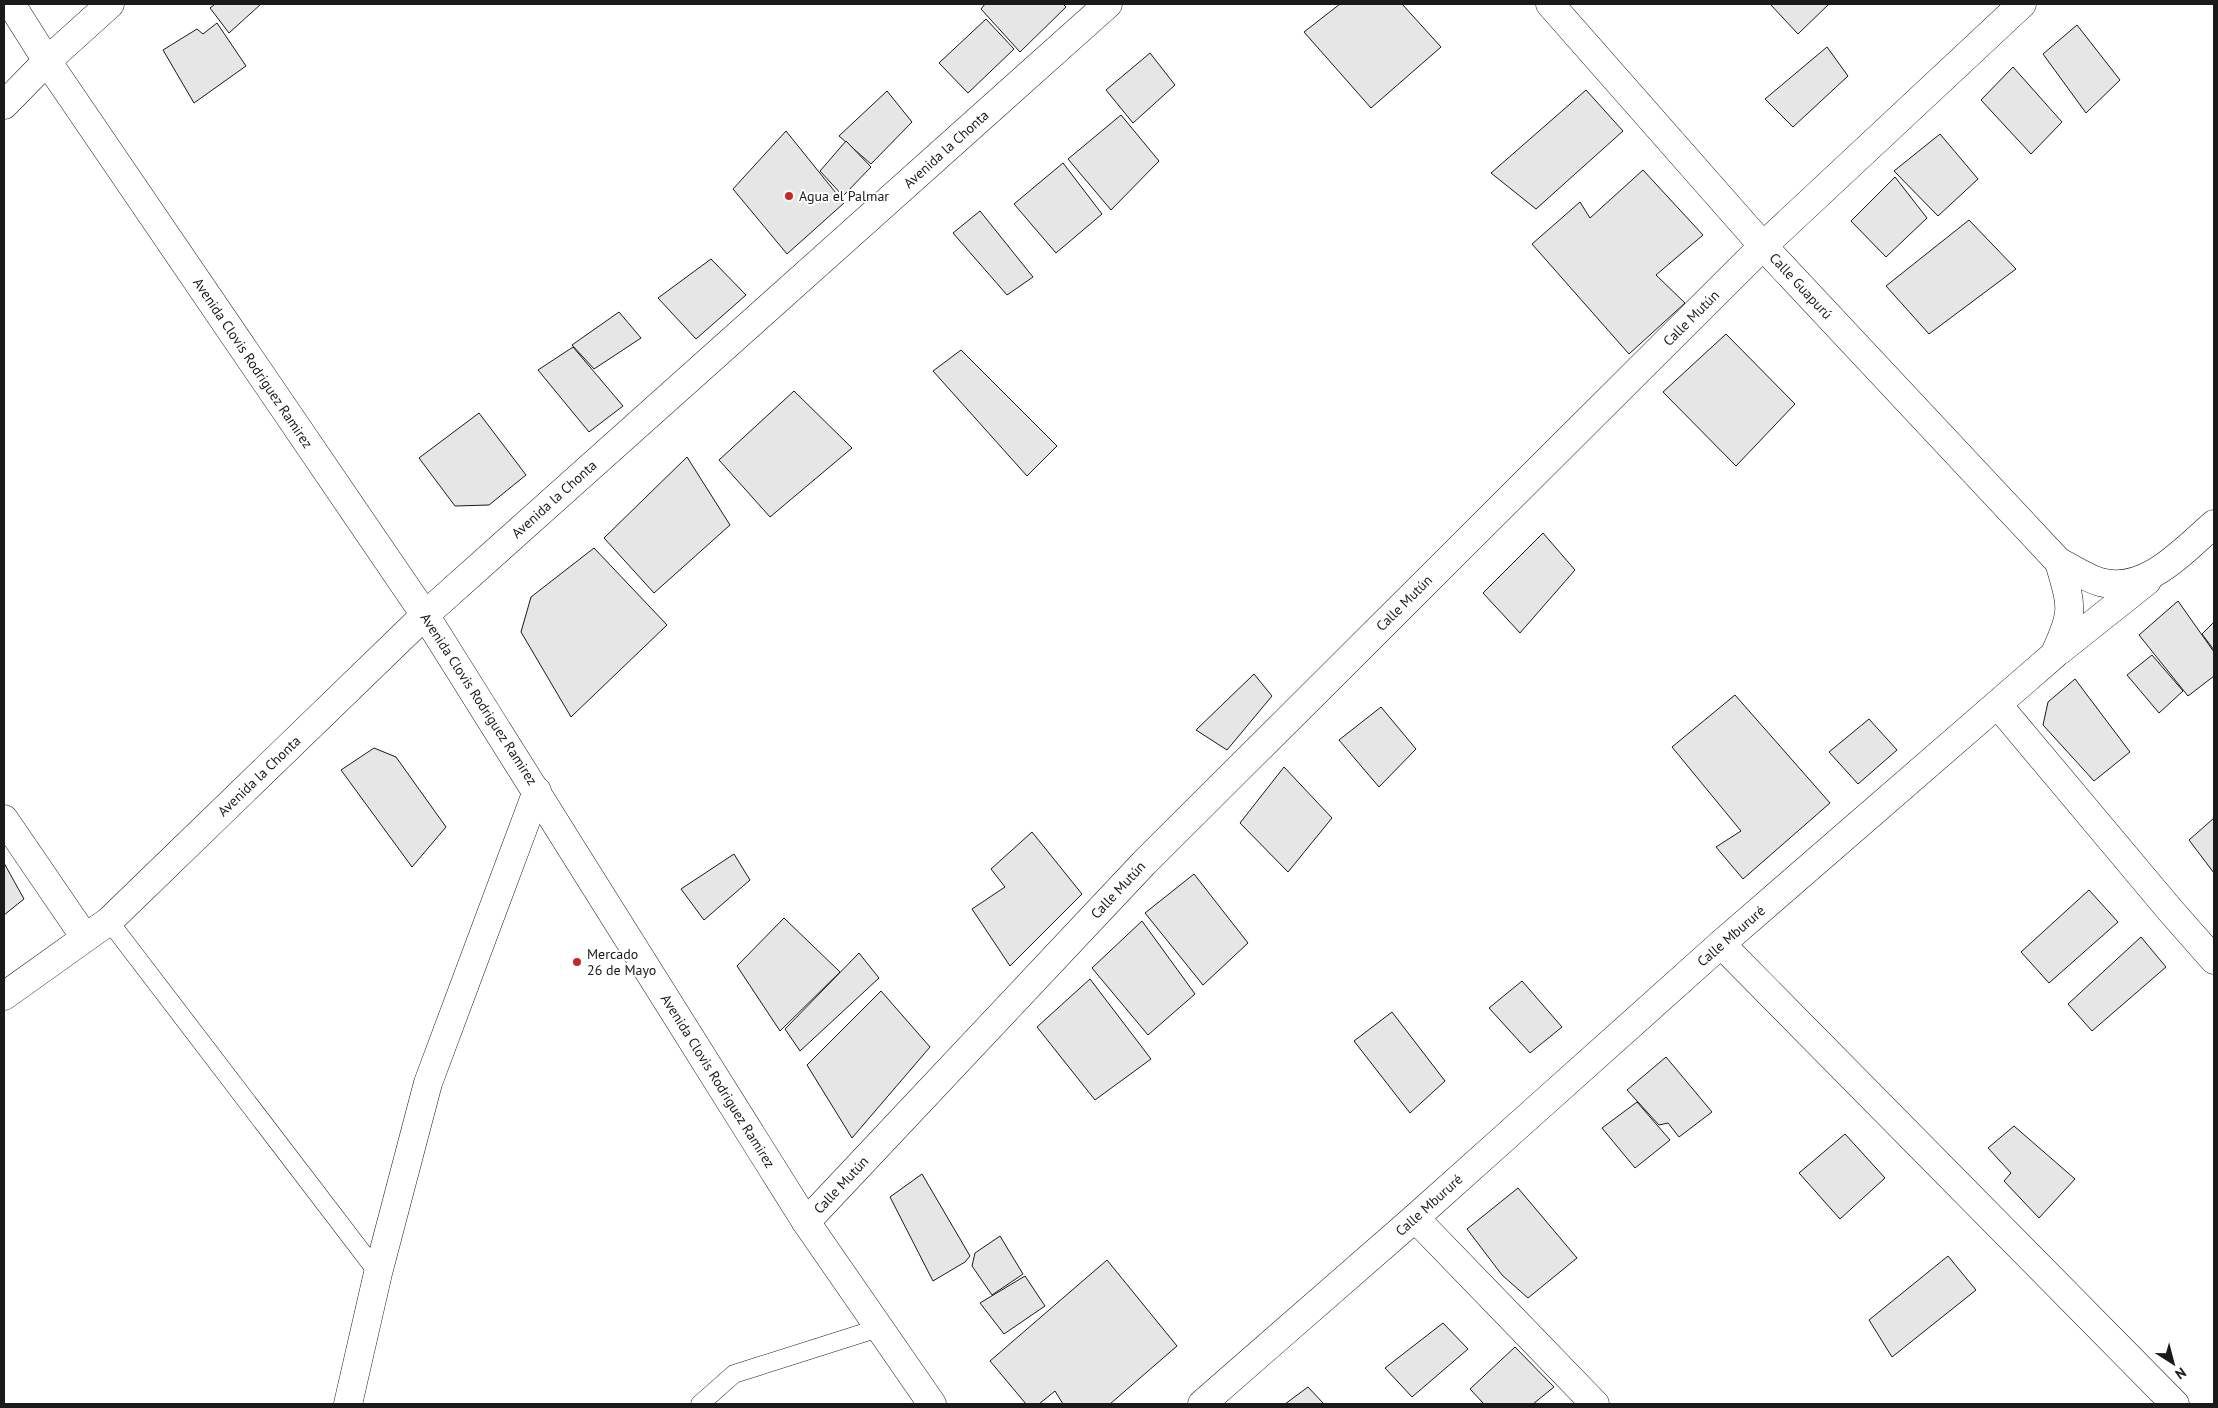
<svg xmlns="http://www.w3.org/2000/svg" width="2218" height="1408" font-family="'PT Sans',sans-serif">
  <style>
    .building { fill: #e6e6e6; stroke: #1a1a1a }
    .lines { fill: none; stroke-linecap: round; stroke-linejoin: round }
    .lane-casing { stroke: #1a1a1a; stroke-width: 19 }
    .street-casing { stroke: #1a1a1a; stroke-width: 29 }
    .secondary-casing { stroke: #1a1a1a; stroke-width: 29 }
    .lane { stroke: #fff; stroke-width: 18 }
    .street { stroke: #fff; stroke-width: 28 }
    .secondary { stroke: #fff; stroke-width: 28 }
    .poi-dot { fill: #c62828; stroke: #fff; stroke-width: 2 }
    .labels { text-anchor: middle; dominant-baseline: central; stroke-width: 4; stroke-linejoin: round; paint-order: stroke }
    .street-label { font-size: 14px; fill: #1a1a1a; stroke: #fff }
    .poi-label { font-size: 14px; fill: #1a1a1a; stroke: #fff; text-anchor: start }
  </style>
  <rect width="100%" height="100%" fill="#fff"/>
  <g class="building">
    <path d="M 215,4 L 261,4 L 229,33 L 210,8 Z"/>
    <path d="M 985,4 L 1063,4 L 1066,7 L 1020,52 L 981,9 Z"/>
    <path d="M 1340,4 L 1402,4 L 1441,47 L 1371,108 L 1304,32 Z"/>
    <path d="M 1770,4 L 1829,4 L 1798,34 Z"/>
    <path d="M 986,19 L 1014,49 L 968,93 L 939,63 Z"/>
    <path d="M 217,23 L 246,66 L 194,103 L 163,50 L 197,29 L 203,34 Z"/>
    <path d="M 2077,25 L 2120,80 L 2086,113 L 2043,54 Z"/>
    <path d="M 1827,47 L 1848,76 L 1793,127 L 1765,99 Z"/>
    <path d="M 1150,53 L 1175,85 L 1133,123 L 1106,90 Z"/>
    <path d="M 2013,67 L 2062,122 L 2031,154 L 1981,100 Z"/>
    <path d="M 1586,90 L 1623,131 L 1536,209 L 1491,173 Z"/>
    <path d="M 887,91 L 912,122 L 871,164 L 839,136 Z"/>
    <path d="M 1121,115 L 1159,161 L 1111,210 L 1068,159 Z"/>
    <path d="M 786,131 L 844,203 L 787,254 L 733,189 Z"/>
    <path d="M 1940,134 L 1978,179 L 1938,216 L 1894,171 Z"/>
    <path d="M 846,141 L 871,167 L 843,196 L 820,171 Z"/>
    <path d="M 1063,163 L 1102,214 L 1056,253 L 1014,204 Z"/>
    <path d="M 1643,170 L 1703,235 L 1656,275 L 1685,303 L 1629,354 L 1532,244 L 1580,202 L 1590,218 Z"/>
    <path d="M 1895,177 L 1927,218 L 1886,257 L 1851,221 Z"/>
    <path d="M 980,211 L 1033,277 L 1007,295 L 953,233 Z"/>
    <path d="M 1969,220 L 2016,269 L 1929,334 L 1886,286 Z"/>
    <path d="M 711,259 L 746,295 L 696,339 L 658,298 Z"/>
    <path d="M 619,312 L 641,338 L 594,369 L 572,345 Z"/>
    <path d="M 1726,334 L 1795,404 L 1736,466 L 1663,392 Z"/>
    <path d="M 573,347 L 623,406 L 589,432 L 538,370 Z"/>
    <path d="M 961,350 L 1057,446 L 1027,476 L 933,371 Z"/>
    <path d="M 794,391 L 852,448 L 770,517 L 719,460 Z"/>
    <path d="M 479,413 L 526,475 L 489,505 L 455,506 L 419,458 Z"/>
    <path d="M 687,457 L 730,525 L 654,593 L 604,538 Z"/>
    <path d="M 1543,533 L 1575,570 L 1520,633 L 1483,593 Z"/>
    <path d="M 594,548 L 667,625 L 571,717 L 521,632 L 531,597 Z"/>
    <path d="M 2178,601 L 2214,652 L 2214,676 L 2188,696 L 2139,635 Z"/>
    <path d="M 2214,622 L 2214,650 L 2202,634 Z"/>
    <path d="M 2152,655 L 2183,691 L 2159,713 L 2127,675 Z"/>
    <path d="M 1254,674 L 1272,696 L 1227,750 L 1196,730 Z"/>
    <path d="M 2075,679 L 2130,752 L 2094,781 L 2043,725 L 2048,702 Z"/>
    <path d="M 1735,695 L 1830,803 L 1743,879 L 1716,847 L 1741,831 L 1672,747 Z"/>
    <path d="M 1381,707 L 1416,749 L 1379,787 L 1339,740 Z"/>
    <path d="M 1869,719 L 1897,750 L 1858,784 L 1829,752 Z"/>
    <path d="M 374,748 L 396,757 L 446,827 L 412,867 L 341,770 Z"/>
    <path d="M 1284,767 L 1332,818 L 1288,872 L 1240,823 Z"/>
    <path d="M 2214,818 L 2214,873 L 2189,840 Z"/>
    <path d="M 1032,832 L 1082,894 L 1010,966 L 972,909 L 1005,887 L 991,869 Z"/>
    <path d="M 734,854 L 750,880 L 704,920 L 681,889 Z"/>
    <path d="M 4,863 L 24,899 L 4,915 Z"/>
    <path d="M 1194,874 L 1248,943 L 1203,985 L 1145,913 Z"/>
    <path d="M 2089,890 L 2118,922 L 2049,983 L 2021,952 Z"/>
    <path d="M 784,918 L 840,972 L 780,1031 L 737,966 Z"/>
    <path d="M 1142,921 L 1195,994 L 1148,1035 L 1092,968 Z"/>
    <path d="M 2141,937 L 2166,967 L 2092,1031 L 2068,1004 Z"/>
    <path d="M 859,953 L 879,978 L 800,1051 L 785,1029 Z"/>
    <path d="M 1090,979 L 1151,1059 L 1095,1100 L 1037,1027 Z"/>
    <path d="M 1522,981 L 1562,1027 L 1530,1053 L 1489,1008 Z"/>
    <path d="M 881,991 L 930,1047 L 852,1138 L 807,1065 Z"/>
    <path d="M 1392,1012 L 1445,1081 L 1410,1113 L 1354,1041 Z"/>
    <path d="M 1666,1057 L 1712,1112 L 1679,1137 L 1668,1123 L 1659,1125 L 1627,1090 Z"/>
    <path d="M 1637,1102 L 1670,1140 L 1635,1168 L 1602,1128 Z"/>
    <path d="M 2014,1126 L 2075,1179 L 2039,1218 L 2004,1181 L 2011,1173 L 1988,1148 Z"/>
    <path d="M 1845,1134 L 1885,1178 L 1840,1219 L 1799,1173 Z"/>
    <path d="M 922,1174 L 970,1256 L 965,1262 L 933,1281 L 890,1197 Z"/>
    <path d="M 1518,1188 L 1577,1258 L 1528,1298 L 1502,1275 L 1467,1229 Z"/>
    <path d="M 1000,1236 L 1023,1274 L 992,1295 L 972,1266 L 975,1253 Z"/>
    <path d="M 1948,1256 L 1976,1290 L 1892,1357 L 1869,1320 Z"/>
    <path d="M 1107,1260 L 1177,1346 L 1110,1404 L 1063,1404 L 1055,1391 L 1039,1404 L 1026,1404 L 990,1361 Z"/>
    <path d="M 1025,1276 L 1045,1306 L 1004,1334 L 980,1303 Z"/>
    <path d="M 1443,1323 L 1468,1349 L 1412,1397 L 1385,1368 Z"/>
    <path d="M 1515,1347 L 1554,1387 L 1533,1404 L 1484,1404 L 1470,1389 Z"/>
    <path d="M 1308,1387 L 1324,1404 L 1285,1404 Z"/>
  </g>
  <g class="lines">
    <g class="lane-casing">
      <g id="lane">
        <path d="M 109,921 L 378,1273"/>
        <path d="M 700,1404 L 734,1374 L 879,1328"/>
      </g>
    </g>
    <g class="street-casing">
      <g id="street">
        <path d="M 1550,4 L 1763,246 L 2059,562"/>
        <path d="M 4,105 L 47,61 L 110,4"/>
        <path d="M 2059,651 L 2147,581"/>
        <path d="M 1998,705 L 2170,910 L 2214,960"/>
        <path d="M 4,819 L 84,936"/>
        <path d="M 1721,944 L 2175,1404"/>
        <path d="M 1415,1218 L 1595,1404"/>
        <path d="M 806,1222 L 1144,863 L 1763,246 L 2022,4"/>
        <path d="M 348,1404 L 378,1273 L 428,1083 L 537,791"/>
        <path d="M 1202,1404 L 1415,1218 L 1721,944 L 2054,655 C 2075,611 2072,607 2059,562 C 2072,568 2086,578 2100,582 C 2145,595 2184,550 2214,524"/>
      </g>
    </g>
    <g class="secondary-casing">
      <g id="secondary">
        <path d="M 11,4 L 47,61 L 425,615 L 806,1222 L 932,1404"/>
        <path d="M 4,996 L 109,921 L 425,615 L 1108,4"/>
      </g>
    </g>
    <use href="#lane" class="lane"/>
    <use href="#street" class="street"/>
    <use href="#secondary" class="secondary"/>
  </g>
  <g class="poi-dot">
    <circle cx="789" cy="196" r="5"/>
    <circle cx="577" cy="962" r="5"/>
  </g>
  <g class="labels">
    <g class="street-label">
      <text transform="translate(946 149) rotate(-42)">Avenida la Chonta</text>
      <text transform="translate(1801 286) rotate(47)">Calle Guapurú</text>
      <text transform="translate(1691 318) rotate(-45)">Calle Mutún</text>
      <text transform="translate(253 363) rotate(56)">Avenida Clovis Rodriguez Ramirez</text>
      <text transform="translate(554 499) rotate(-42)">Avenida la Chonta</text>
      <text transform="translate(1404 603) rotate(-45)">Calle Mutún</text>
      <text transform="translate(479 699) rotate(57)">Avenida Clovis Rodriguez Ramirez</text>
      <text transform="translate(259 776) rotate(-44)">Avenida la Chonta</text>
      <text transform="translate(1118 890) rotate(-47)">Calle Mutún</text>
      <text transform="translate(1731 936) rotate(-41)">Calle Mbururé</text>
      <text transform="translate(718 1081) rotate(58)">Avenida Clovis Rodriguez Ramirez</text>
      <text transform="translate(841 1185) rotate(-47)">Calle Mutún</text>
      <text transform="translate(1429 1205) rotate(-42)">Calle Mbururé</text>
    </g>
    <g class="poi-label">
      <text x="799" y="196">Agua el Palmar</text>
      <text x="587" y="954">Mercado<tspan x="587" dy="16">26 de Mayo</tspan></text>
    </g>
  </g>
  <rect width="2218" height="1408" fill="none" stroke="#1a1a1a" stroke-width="10"/>
  <g transform="translate(2173 1363) rotate(144)" stroke="#ffffff" stroke-width="4" paint-order="stroke">
  <path d="M0-4L9 19L0 12L-9 19Z" fill="#1a1a1a"/>
  <text y="-8" font-size="14" font-weight="bold" text-anchor="middle" fill="#1a1a1a">N</text>
  </g>
</svg>
